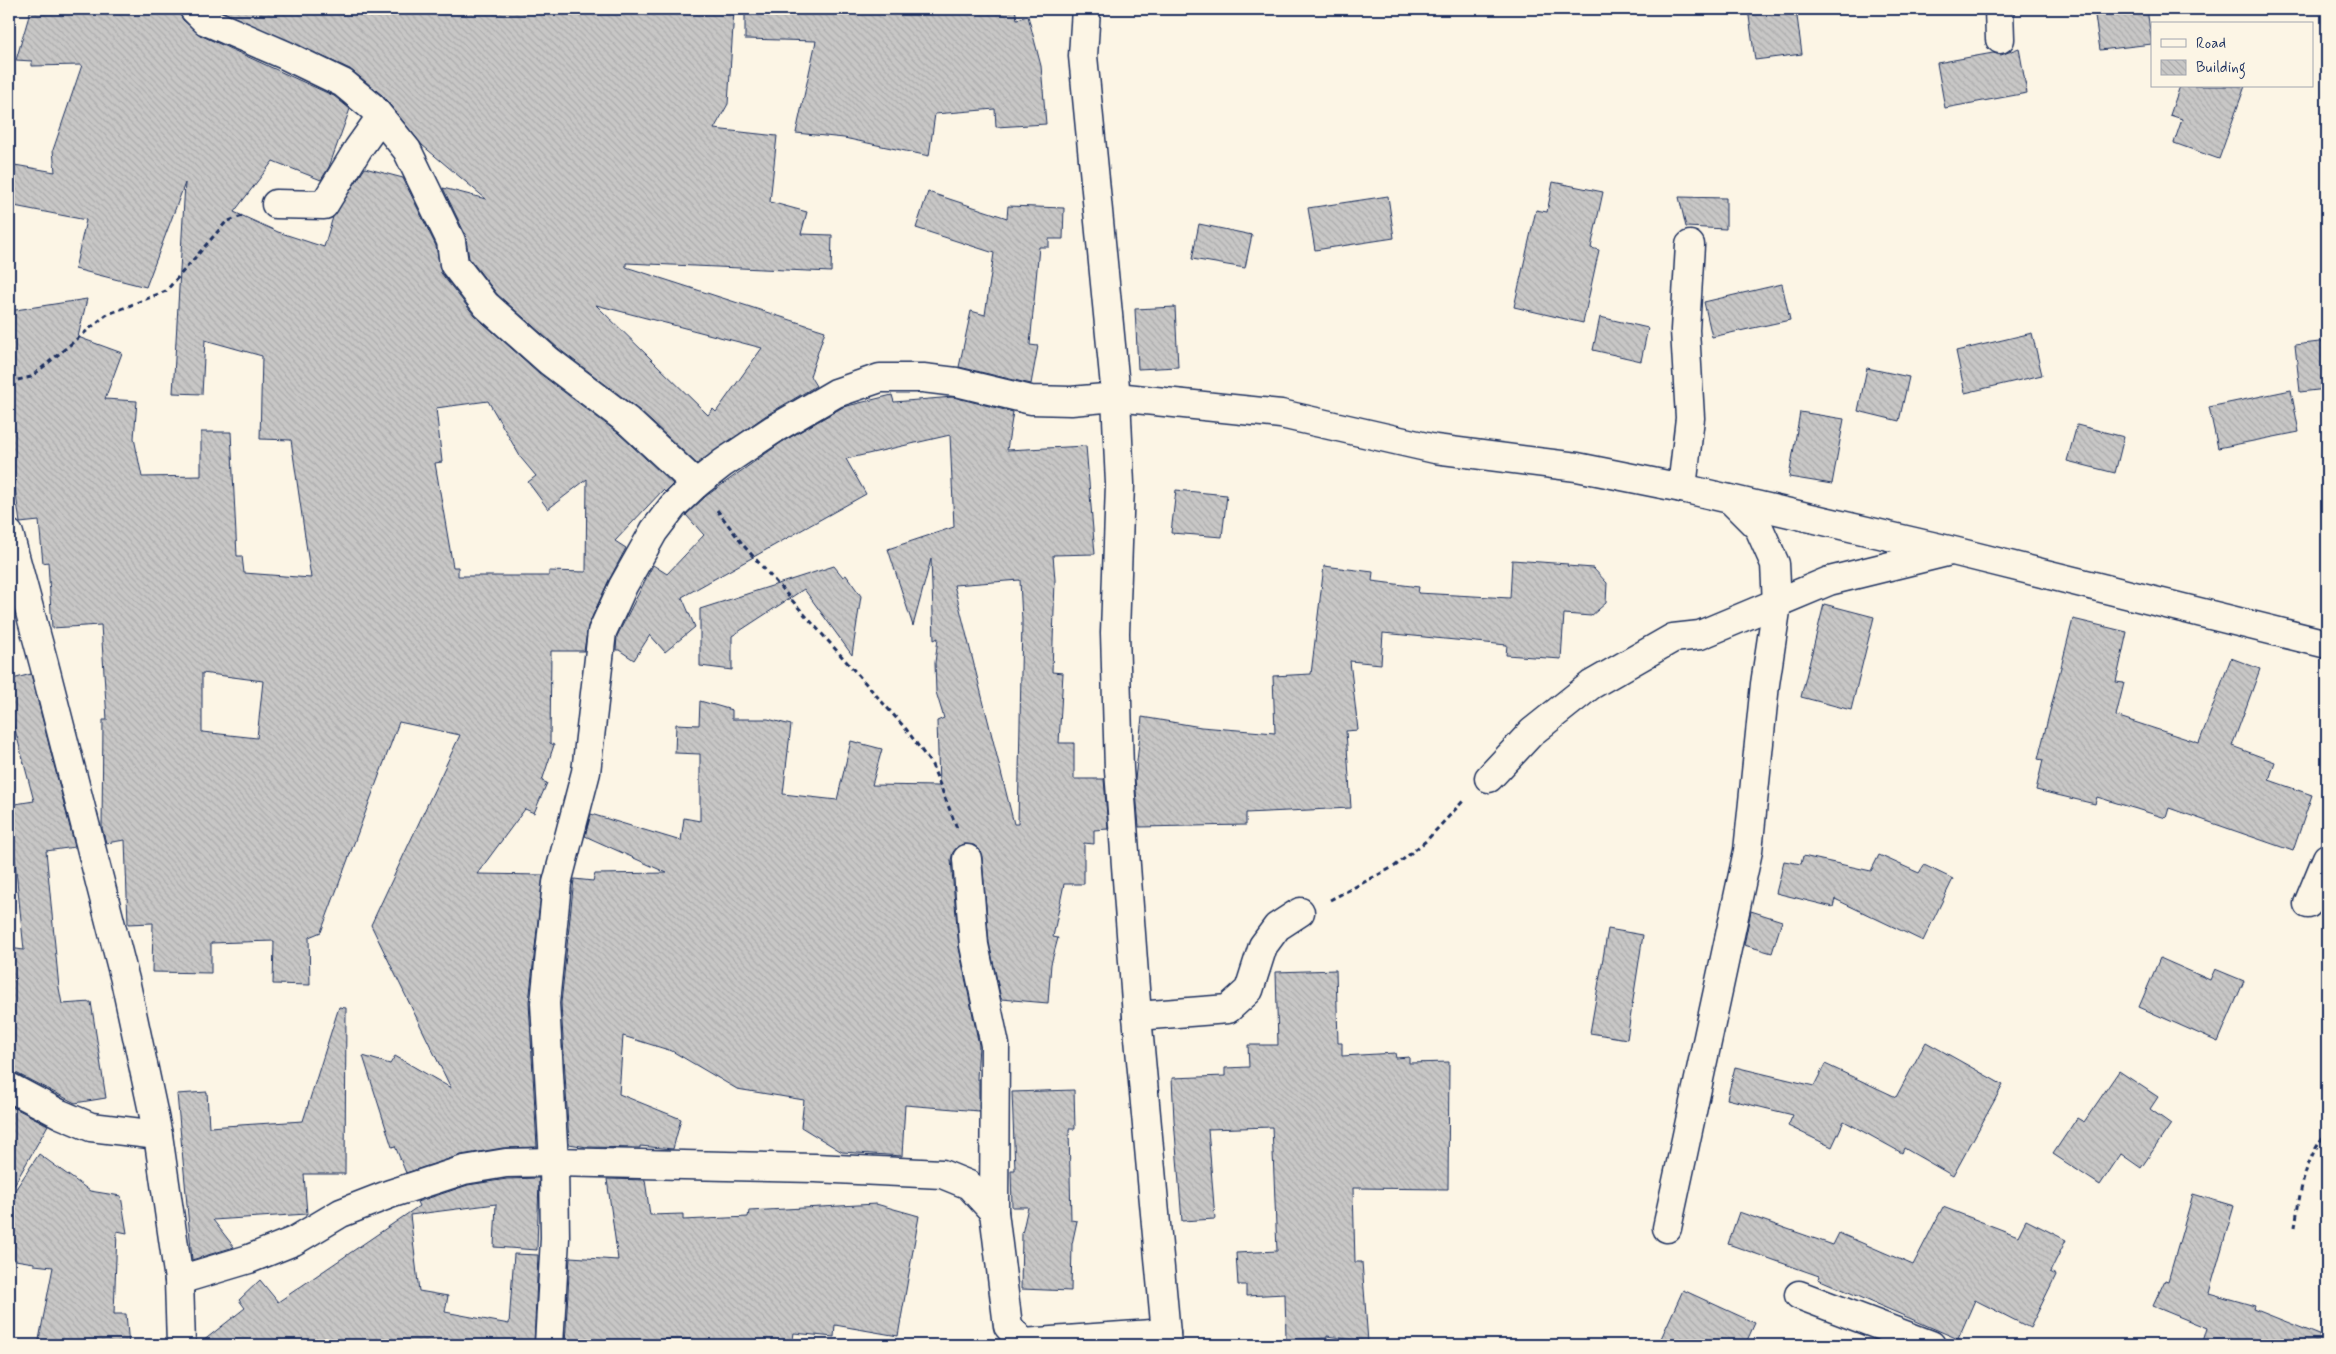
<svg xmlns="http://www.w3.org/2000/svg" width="2336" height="1354" font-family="Mynerve,sans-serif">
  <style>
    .building { fill: url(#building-back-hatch); stroke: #1b2f5e; fill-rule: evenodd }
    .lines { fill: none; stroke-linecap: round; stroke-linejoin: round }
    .minor-casing { stroke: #1b2f5e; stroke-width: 31 }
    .path { stroke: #1b2f5e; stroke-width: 3; stroke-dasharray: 5 4; stroke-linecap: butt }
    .minor { stroke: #fcf5e5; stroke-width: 28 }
  </style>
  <defs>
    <pattern id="building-back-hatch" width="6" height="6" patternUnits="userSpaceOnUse" patternTransform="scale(1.25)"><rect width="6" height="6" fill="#c8c7c6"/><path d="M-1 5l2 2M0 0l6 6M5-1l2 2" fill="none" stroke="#ababac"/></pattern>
  </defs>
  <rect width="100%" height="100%" fill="#fcf5e5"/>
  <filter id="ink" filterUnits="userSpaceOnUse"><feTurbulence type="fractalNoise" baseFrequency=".02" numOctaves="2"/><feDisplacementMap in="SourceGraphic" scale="10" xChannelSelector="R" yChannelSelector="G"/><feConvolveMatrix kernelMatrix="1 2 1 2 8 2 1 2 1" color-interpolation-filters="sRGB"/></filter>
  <g filter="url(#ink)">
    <g class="building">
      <path d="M 31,9 L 175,9 L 179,11 L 183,20 L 200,35 L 334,96 L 350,109 L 329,167 L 321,180 L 273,161 L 234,212 L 278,232 L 324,247 L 333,217 L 365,168 L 403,178 L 436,246 L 441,273 L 474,315 L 539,373 L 618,433 L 673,484 L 665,492 L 663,490 L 615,541 L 626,548 L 609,580 L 588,626 L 584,651 L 551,651 L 550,743 L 554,745 L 542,781 L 547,783 L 534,813 L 525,809 L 477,874 L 543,875 L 529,1002 L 537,1147 L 503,1148 L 461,1155 L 406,1173 L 395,1146 L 392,1147 L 363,1056 L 390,1064 L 395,1056 L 451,1088 L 371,925 L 460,735 L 399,722 L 321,932 L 309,937 L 310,985 L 273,984 L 274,941 L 211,943 L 211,973 L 152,972 L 153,923 L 128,924 L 125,840 L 106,843 L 102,828 L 103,720 L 107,720 L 101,625 L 52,628 L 48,562 L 43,563 L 39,521 L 20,523 L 9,444 L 9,311 L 87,299 L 78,337 L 122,353 L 105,399 L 137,401 L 134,438 L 142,477 L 201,476 L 201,432 L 231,432 L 237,556 L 242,556 L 244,573 L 311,578 L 291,440 L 260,439 L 262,356 L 205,340 L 202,394 L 173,393 L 185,183 L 146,287 L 75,269 L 86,220 L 9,205 L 9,164 L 55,172 L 53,150 L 82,65 L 32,66 L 32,61 L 16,60 ZM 488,401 L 521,458 L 536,476 L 528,482 L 548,509 L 587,479 L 586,572 L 549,571 L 549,576 L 458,576 L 458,567 L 453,567 L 435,463 L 442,462 L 436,408 ZM 202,673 L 263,681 L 257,738 L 202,732 Z"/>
      <path d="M 217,9 L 699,9 L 734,11 L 728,104 L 714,129 L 777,136 L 770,202 L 807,212 L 801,234 L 832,235 L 831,272 L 626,263 L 626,267 L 825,331 L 810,376 L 816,386 L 765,416 L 697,464 L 639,410 L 559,349 L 497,294 L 469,258 L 465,234 L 443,188 L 486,199 L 422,145 L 382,95 L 350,69 ZM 596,305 L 762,348 L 716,412 L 713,409 L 708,415 Z"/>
      <path d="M 745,9 L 1015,9 L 1017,19 L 1028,16 L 1041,66 L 1046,124 L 996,127 L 995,109 L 935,114 L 929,156 L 844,138 L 796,133 L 816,41 L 745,39 Z"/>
      <path d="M 1748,9 L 1796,9 L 1802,54 L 1755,60 Z"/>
      <path d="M 2094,9 L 2147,9 L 2152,44 L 2100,50 Z"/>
      <path d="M 2019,48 L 2027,93 L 1945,108 L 1937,63 L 1993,53 L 2001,55 Z"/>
      <path d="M 2180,86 L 2245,86 L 2219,159 L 2174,143 L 2182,119 L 2170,115 Z"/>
      <path d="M 1553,182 L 1603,192 L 1591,248 L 1599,250 L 1583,323 L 1514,307 L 1536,210 L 1547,212 Z"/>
      <path d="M 928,192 L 1007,218 L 1008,206 L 1064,208 L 1063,239 L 1049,239 L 1049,247 L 1039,247 L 1030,345 L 1038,346 L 1031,384 L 959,367 L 971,311 L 985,315 L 994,253 L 916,228 Z"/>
      <path d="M 1388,196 L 1394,238 L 1315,250 L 1308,208 Z"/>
      <path d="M 1679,197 L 1726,198 L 1726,229 L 1686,227 Z"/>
      <path d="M 1199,224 L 1252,235 L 1245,268 L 1192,259 Z"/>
      <path d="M 1782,284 L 1790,320 L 1712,337 L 1704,302 Z"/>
      <path d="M 1175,307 L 1178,367 L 1138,369 L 1135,309 Z"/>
      <path d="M 1600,317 L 1648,328 L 1641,361 L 1593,350 Z"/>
      <path d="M 2032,333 L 2042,375 L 1965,393 L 1956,351 Z"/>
      <path d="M 2327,341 L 2327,389 L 2300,392 L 2295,345 Z"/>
      <path d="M 1867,368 L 1909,377 L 1899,421 L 1858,411 Z"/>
      <path d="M 2291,390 L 2299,432 L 2218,448 L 2209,407 Z"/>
      <path d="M 892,395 L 894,402 L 953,397 L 1013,412 L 1007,450 L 1086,446 L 1095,554 L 1053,555 L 1055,580 L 1052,672 L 1063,673 L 1059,743 L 1074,743 L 1074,779 L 1104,779 L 1108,829 L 1094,830 L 1094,844 L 1084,843 L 1084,884 L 1064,884 L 1053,937 L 1058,938 L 1051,964 L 1048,1003 L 1001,999 L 989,943 L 982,857 L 980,850 L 974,845 L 965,844 L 958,846 L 953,852 L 951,860 L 959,948 L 979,1045 L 977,1079 L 979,1079 L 979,1111 L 905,1105 L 902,1156 L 842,1152 L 801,1127 L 804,1100 L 737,1089 L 672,1051 L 623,1036 L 619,1094 L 681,1119 L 673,1149 L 640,1146 L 640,1148 L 587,1147 L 569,1144 L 561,1003 L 574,879 L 593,881 L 595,874 L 667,873 L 585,836 L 591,814 L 681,841 L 684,818 L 700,821 L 700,754 L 675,753 L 676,724 L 699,725 L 700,701 L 732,710 L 732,719 L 768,719 L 791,725 L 783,794 L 837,800 L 851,741 L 882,749 L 872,785 L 939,786 L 937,721 L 944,718 L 936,692 L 935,663 L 938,638 L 934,640 L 931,559 L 913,626 L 888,549 L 954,527 L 950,435 L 846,459 L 866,494 L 682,597 L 695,627 L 665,652 L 650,635 L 634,660 L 619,650 L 616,650 L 617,636 L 653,565 L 667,574 L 704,535 L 686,515 L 706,496 L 782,442 L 843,407 ZM 1020,580 L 1022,621 L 1018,824 L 1014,824 L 954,585 Z"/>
      <path d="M 1800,412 L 1844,419 L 1832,484 L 1789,477 Z"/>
      <path d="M 2077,425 L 2124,437 L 2115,473 L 2067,461 Z"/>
      <path d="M 1176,490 L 1227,495 L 1222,537 L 1171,533 Z"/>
      <path d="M 1512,560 L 1568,564 L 1567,566 L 1593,568 L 1607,583 L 1606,603 L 1591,616 L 1564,614 L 1561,659 L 1506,655 L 1507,645 L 1383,633 L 1381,664 L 1350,661 L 1358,730 L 1346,731 L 1351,808 L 1246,813 L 1246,825 L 1139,827 L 1135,779 L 1142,717 L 1201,727 L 1275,733 L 1273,676 L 1311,674 L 1324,566 L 1373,572 L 1372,581 L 1419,587 L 1418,593 L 1510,598 Z"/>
      <path d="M 834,566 L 843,577 L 846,575 L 861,596 L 852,655 L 804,589 L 732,636 L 732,670 L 700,666 L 700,609 Z"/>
      <path d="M 1824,604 L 1874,617 L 1851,710 L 1801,697 Z"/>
      <path d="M 2073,619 L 2127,632 L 2116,682 L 2124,683 L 2116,716 L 2199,743 L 2231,658 L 2260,669 L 2232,746 L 2275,762 L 2269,780 L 2312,795 L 2293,851 L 2169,808 L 2166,818 L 2097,797 L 2095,804 L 2036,790 L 2043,760 L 2038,759 Z"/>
      <path d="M 31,674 L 75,847 L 46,851 L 59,988 L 62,1004 L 91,1002 L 106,1098 L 75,1103 L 16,1073 L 9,1071 L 9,948 L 24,950 L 14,850 L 9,851 L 9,805 L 34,801 L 9,707 L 9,680 Z"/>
      <path d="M 1879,855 L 1919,873 L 1924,865 L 1953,879 L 1923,941 L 1835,899 L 1833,907 L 1776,893 L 1784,861 L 1801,864 L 1803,856 L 1871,871 Z"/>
      <path d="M 1751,911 L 1782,921 L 1772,953 L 1744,945 Z"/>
      <path d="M 1608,929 L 1643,935 L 1627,1039 L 1590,1033 Z"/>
      <path d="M 2160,958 L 2210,980 L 2215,969 L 2244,981 L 2218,1042 L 2139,1007 Z"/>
      <path d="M 1336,970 L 1338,1043 L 1342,1043 L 1342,1056 L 1395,1053 L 1396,1058 L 1409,1057 L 1409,1063 L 1449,1062 L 1448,1189 L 1353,1188 L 1355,1262 L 1362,1262 L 1368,1342 L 1327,1336 L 1327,1338 L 1286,1340 L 1285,1294 L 1246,1296 L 1246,1285 L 1238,1285 L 1236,1253 L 1277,1251 L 1272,1127 L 1208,1129 L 1215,1219 L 1182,1221 L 1174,1120 L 1172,1078 L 1225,1076 L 1225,1068 L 1249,1067 L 1248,1045 L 1278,1045 L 1276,972 Z"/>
      <path d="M 339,1007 L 346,1008 L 345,1174 L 304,1174 L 307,1214 L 213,1220 L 234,1247 L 192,1260 L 177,1094 L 207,1092 L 209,1127 L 303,1121 Z"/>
      <path d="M 1926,1042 L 2003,1085 L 1953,1176 L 1904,1148 L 1902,1153 L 1844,1121 L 1832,1147 L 1788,1126 L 1793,1115 L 1727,1099 L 1735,1067 L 1814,1086 L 1825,1064 L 1896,1097 Z"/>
      <path d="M 2119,1071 L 2158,1097 L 2150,1109 L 2171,1124 L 2141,1168 L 2121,1154 L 2100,1185 L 2053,1154 L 2077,1118 L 2084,1122 Z"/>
      <path d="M 1074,1090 L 1075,1129 L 1069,1129 L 1071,1220 L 1077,1221 L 1072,1244 L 1071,1291 L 1021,1289 L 1022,1234 L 1028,1207 L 1012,1207 L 1011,1170 L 1015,1170 L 1012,1092 Z"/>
      <path d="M 9,1105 L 48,1125 L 9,1194 Z"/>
      <path d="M 39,1154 L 90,1191 L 121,1196 L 127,1233 L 117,1231 L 114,1314 L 126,1314 L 129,1345 L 38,1345 L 53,1267 L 34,1265 L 34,1263 L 9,1259 L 9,1199 Z"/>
      <path d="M 539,1178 L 537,1250 L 494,1247 L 496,1204 L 410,1215 L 419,1291 L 448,1296 L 445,1312 L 509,1324 L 514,1254 L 538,1255 L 534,1345 L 409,1345 L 379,1340 L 378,1345 L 198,1345 L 245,1308 L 239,1300 L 260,1280 L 278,1302 L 419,1206 L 417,1202 L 468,1185 L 507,1179 Z"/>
      <path d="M 607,1179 L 645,1180 L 650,1215 L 683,1214 L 683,1220 L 748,1217 L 749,1211 L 876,1204 L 919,1216 L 898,1336 L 835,1325 L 834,1337 L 794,1333 L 792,1345 L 693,1345 L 693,1339 L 634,1340 L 634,1344 L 565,1345 L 570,1257 L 618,1260 Z"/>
      <path d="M 2193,1194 L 2234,1206 L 2209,1293 L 2255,1306 L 2254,1309 L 2327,1338 L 2327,1345 L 2202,1345 L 2207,1328 L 2153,1306 L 2165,1280 L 2168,1281 Z"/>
      <path d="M 1943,1207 L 2018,1236 L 2026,1220 L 2066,1240 L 2050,1272 L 2056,1275 L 2030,1328 L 1975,1300 L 1958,1339 L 1818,1279 L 1819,1276 L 1728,1244 L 1739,1212 L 1833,1245 L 1839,1233 L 1913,1265 Z"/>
      <path d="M 1683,1290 L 1755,1323 L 1745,1345 L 1658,1345 Z"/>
    </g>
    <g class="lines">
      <g class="minor-casing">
        <g id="minor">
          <path d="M 194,9 L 206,21 L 285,55 L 343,83 L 372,107 L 407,150 L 451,241 L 454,264 L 486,305 L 549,361 L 628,421 L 696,484"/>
          <path d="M 1086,9 L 1083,56 L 1116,397 L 1120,484 L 1115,633 L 1119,770 L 1137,1016 L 1167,1345"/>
          <path d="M 1999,9 L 2000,39"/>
          <path d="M 276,204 L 324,205 L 358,149 L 380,118"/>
          <path d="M 1682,488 L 1690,418 L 1685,330 L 1690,245"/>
          <path d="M 9,534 L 44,664 L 125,980 L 158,1135 L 179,1280 L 181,1345"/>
          <path d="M 1489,778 L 1532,732 L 1591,685 L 1673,638 L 1700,635 L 1829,581 L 1947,552"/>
          <path d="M 967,859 L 974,945 L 995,1045 L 994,1212"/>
          <path d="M 2308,904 L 2327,858"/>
          <path d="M 1137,1016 L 1228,1009 L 1249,990 L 1263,946 L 1277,927 L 1300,912"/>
          <path d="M 9,1087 L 60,1114 L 91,1127 L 158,1135"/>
          <path d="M 1667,1228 L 1748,851 L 1765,684 L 1777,604 L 1775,564 L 1759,528 L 1730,499"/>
          <path d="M 179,1280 L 249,1259 L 294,1241 L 341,1213 L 390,1194 L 464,1170 L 506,1163 L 554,1162 L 815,1168 L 942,1174 L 969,1185 L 994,1212 L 1008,1326 L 1023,1343 L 1166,1333"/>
          <path d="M 1799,1295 L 1931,1345"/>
          <path d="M 549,1345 L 555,1238 L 554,1162 L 545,1003 L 557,883 L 586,772 L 602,632 L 623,586 L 654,531 L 673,506 L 696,484 L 723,463 L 774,429 L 836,393 L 880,378 L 923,378 L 956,382 L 1031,400 L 1071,401 L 1116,397 L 1281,414 L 1435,449 L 1577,467 L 1682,488 L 1953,551 L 2327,644"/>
        </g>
      </g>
      <g class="path">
        <path d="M 9,382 L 31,377 L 106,315 L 166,291 L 226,222 L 245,215"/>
        <path d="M 717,510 L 744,546 L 906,729 L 932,765 L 957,828"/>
        <path d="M 1330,900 L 1395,866 L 1426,841 L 1464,800"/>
        <path d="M 2295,1227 C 2300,1192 2304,1160 2327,1132"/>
      </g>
      <use href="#minor" class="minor"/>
    </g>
  </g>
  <rect width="2336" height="1354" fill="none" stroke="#fcf5e5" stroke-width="30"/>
  <rect x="15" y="15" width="2306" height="1324" fill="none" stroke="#1b2f5e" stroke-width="2" filter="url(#ink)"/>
  <rect x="2151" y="22" width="162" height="65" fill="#fcf5e5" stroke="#a2a6af"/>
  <rect x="2161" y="39" width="25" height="8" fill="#fcf5e5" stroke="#a2a6af"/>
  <text x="2196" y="48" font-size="15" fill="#1b2f5e">Road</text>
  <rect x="2161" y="60" width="25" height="15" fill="url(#building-back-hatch)" stroke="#a2a6af"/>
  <text x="2196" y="72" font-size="15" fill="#1b2f5e">Building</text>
</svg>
